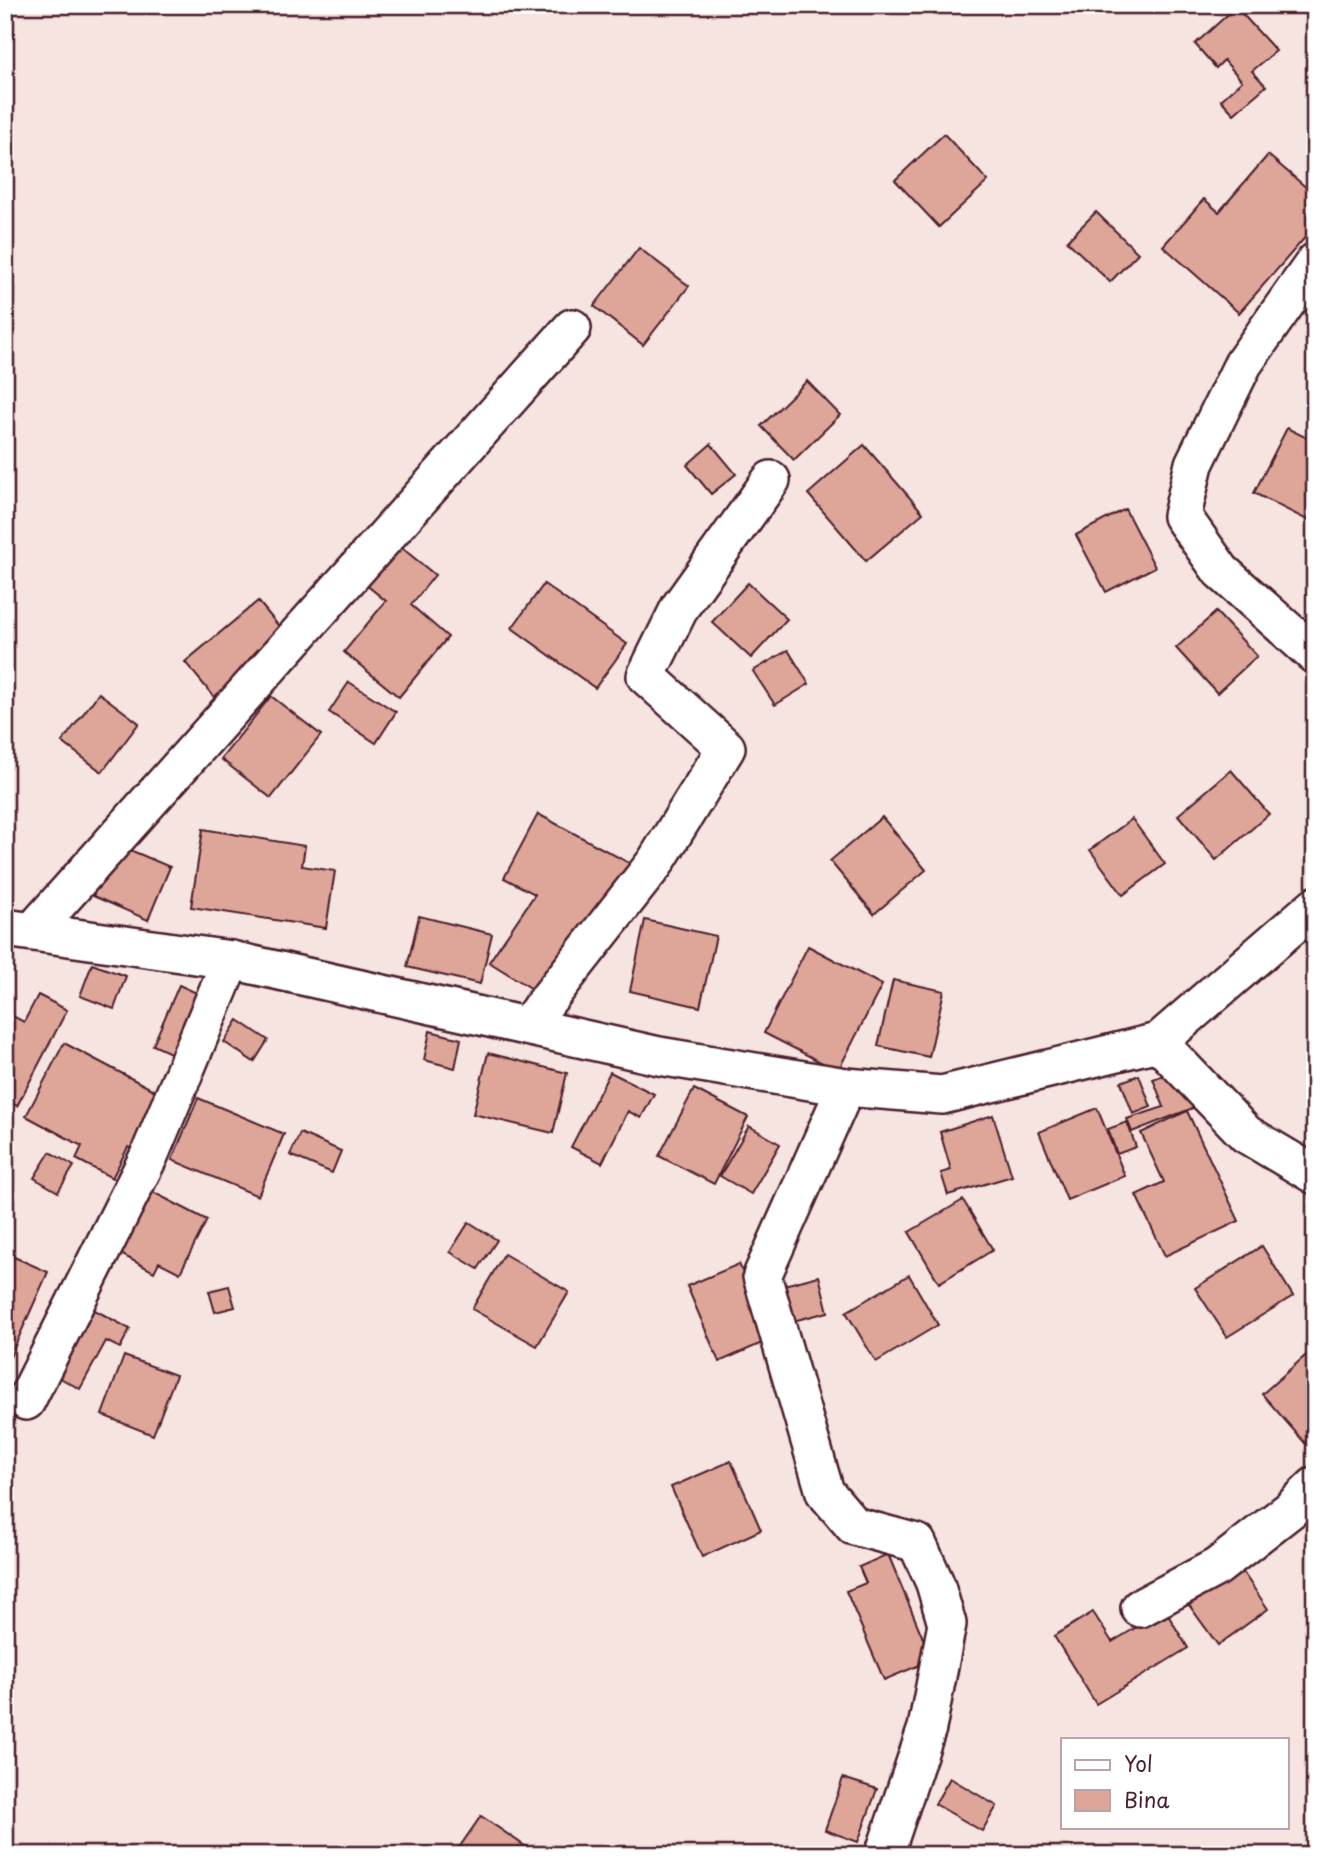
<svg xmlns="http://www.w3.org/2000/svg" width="1320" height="1860" font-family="'Playpen Sans',sans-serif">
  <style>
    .building { fill: #dea599; stroke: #4a1f2b; stroke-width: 2 }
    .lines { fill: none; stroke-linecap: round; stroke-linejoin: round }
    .street-casing { stroke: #4a1f2b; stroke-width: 42 }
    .street { stroke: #fff; stroke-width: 37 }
  </style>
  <rect width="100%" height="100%" fill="#f5e4e0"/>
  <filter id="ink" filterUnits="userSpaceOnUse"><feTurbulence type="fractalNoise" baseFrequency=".0143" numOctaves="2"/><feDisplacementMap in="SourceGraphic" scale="14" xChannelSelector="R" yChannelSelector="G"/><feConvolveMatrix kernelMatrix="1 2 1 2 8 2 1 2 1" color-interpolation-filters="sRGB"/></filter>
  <g filter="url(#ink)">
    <g class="building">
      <path d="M 1236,7 L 1276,51 L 1252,71 L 1266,86 L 1234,114 L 1221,100 L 1242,81 L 1224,60 L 1216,68 L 1195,44 Z"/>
      <path d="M 944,134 L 988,181 L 939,227 L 895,180 Z"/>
      <path d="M 1268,155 L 1315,195 L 1315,226 L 1239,313 L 1163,246 L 1204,199 L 1219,212 Z"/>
      <path d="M 1096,212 L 1138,253 L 1110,282 L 1067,241 Z"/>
      <path d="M 639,248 L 689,286 L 643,345 L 594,306 Z"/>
      <path d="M 807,381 L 840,415 L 794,460 L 761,426 Z"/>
      <path d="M 1315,427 L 1315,504 L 1307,520 L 1254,493 L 1287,428 L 1309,439 Z"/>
      <path d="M 711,444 L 736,474 L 711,494 L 687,465 Z"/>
      <path d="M 864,445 L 923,513 L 866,561 L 808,494 Z"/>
      <path d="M 1125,509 L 1155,567 L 1106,592 L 1076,535 Z"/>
      <path d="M 396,543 L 435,575 L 411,605 L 448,637 L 399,697 L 344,652 L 386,601 L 364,583 Z"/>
      <path d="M 748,583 L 787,619 L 751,658 L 712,622 Z"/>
      <path d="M 544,584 L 627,644 L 595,688 L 512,628 Z"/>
      <path d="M 258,601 L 287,636 L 214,697 L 185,662 Z"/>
      <path d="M 1216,612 L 1257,656 L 1217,693 L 1176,648 Z"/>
      <path d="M 788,650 L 809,684 L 775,705 L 753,671 Z"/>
      <path d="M 349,682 L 396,712 L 376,743 L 329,712 Z"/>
      <path d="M 99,693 L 139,723 L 102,772 L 62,742 Z"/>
      <path d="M 271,696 L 321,735 L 271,798 L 221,759 Z"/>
      <path d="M 1231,770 L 1269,814 L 1216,860 L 1178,815 Z"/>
      <path d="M 538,814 L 633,865 L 542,995 L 489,962 L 535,894 L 504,878 Z"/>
      <path d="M 882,817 L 926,870 L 874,914 L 830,861 Z"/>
      <path d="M 1132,819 L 1165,864 L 1123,895 L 1090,850 Z"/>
      <path d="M 203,829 L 305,846 L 302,866 L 335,871 L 326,928 L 191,907 Z"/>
      <path d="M 116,844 L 170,867 L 148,920 L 93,896 Z"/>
      <path d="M 419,916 L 492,934 L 480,984 L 407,967 Z"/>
      <path d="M 645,920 L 716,936 L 700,1007 L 630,991 Z"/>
      <path d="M 808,946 L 882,985 L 838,1071 L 764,1033 Z"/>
      <path d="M 92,964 L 126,976 L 114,1009 L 80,996 Z"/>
      <path d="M 893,980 L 944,991 L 929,1057 L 878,1046 Z"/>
      <path d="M 179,985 L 201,995 L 175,1055 L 153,1045 Z"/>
      <path d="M 38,995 L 67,1010 L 17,1106 L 5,1099 L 5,1012 L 24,1022 Z"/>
      <path d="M 238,1020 L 268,1040 L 254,1062 L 224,1042 Z"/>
      <path d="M 430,1031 L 461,1039 L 455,1068 L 424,1060 Z"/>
      <path d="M 64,1043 L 161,1094 L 132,1149 L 128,1147 L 112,1178 L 76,1159 L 82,1146 L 26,1116 Z"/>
      <path d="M 488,1053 L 567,1073 L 553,1133 L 473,1114 Z"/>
      <path d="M 1177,1070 L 1193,1108 L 1132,1132 L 1127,1119 L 1164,1107 L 1153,1079 Z"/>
      <path d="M 610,1072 L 654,1094 L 641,1118 L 628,1111 L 602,1163 L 571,1147 Z"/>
      <path d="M 1139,1075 L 1151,1107 L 1133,1114 L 1121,1082 Z"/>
      <path d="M 694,1089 L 748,1117 L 714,1184 L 659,1156 Z"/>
      <path d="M 198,1098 L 284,1134 L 258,1196 L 172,1160 Z"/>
      <path d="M 1097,1108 L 1125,1176 L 1067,1200 L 1039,1132 Z"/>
      <path d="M 1187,1111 L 1239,1221 L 1165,1256 L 1136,1195 L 1164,1182 L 1141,1133 Z"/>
      <path d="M 993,1115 L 1012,1176 L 948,1195 L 941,1173 L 951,1170 L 940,1132 Z"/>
      <path d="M 1127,1122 L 1136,1147 L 1117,1154 L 1108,1129 Z"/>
      <path d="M 749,1126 L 780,1144 L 751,1194 L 720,1176 Z"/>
      <path d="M 300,1133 L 341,1151 L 332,1173 L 290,1155 Z"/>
      <path d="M 50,1152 L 74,1166 L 58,1192 L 34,1178 Z"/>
      <path d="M 149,1190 L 207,1220 L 180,1273 L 159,1262 L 154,1272 L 117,1252 Z"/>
      <path d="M 963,1200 L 993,1250 L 939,1283 L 909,1232 Z"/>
      <path d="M 469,1222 L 497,1240 L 478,1269 L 450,1252 Z"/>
      <path d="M 1262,1246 L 1293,1296 L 1227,1337 L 1195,1288 Z"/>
      <path d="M 5,1253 L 48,1272 L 10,1357 L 5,1355 Z"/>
      <path d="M 504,1254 L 569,1292 L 537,1346 L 472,1309 Z"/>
      <path d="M 739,1264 L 771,1339 L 719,1362 L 687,1286 Z"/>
      <path d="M 909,1275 L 938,1325 L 876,1362 L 846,1312 Z"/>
      <path d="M 819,1276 L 828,1312 L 793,1321 L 784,1285 Z"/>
      <path d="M 229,1286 L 235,1307 L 215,1312 L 209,1291 Z"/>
      <path d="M 91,1308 L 130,1329 L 120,1348 L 106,1341 L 80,1389 L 55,1375 Z"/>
      <path d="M 1313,1349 L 1315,1435 L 1305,1443 L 1262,1394 Z"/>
      <path d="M 124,1356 L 176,1375 L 153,1435 L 102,1415 Z"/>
      <path d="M 731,1461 L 761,1530 L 702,1557 L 671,1487 Z"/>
      <path d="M 888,1554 L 932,1660 L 884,1680 L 846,1591 L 866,1583 L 859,1567 Z"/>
      <path d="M 1240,1568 L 1268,1609 L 1218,1645 L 1189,1605 Z"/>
      <path d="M 1165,1610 L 1188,1648 L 1096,1704 L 1054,1636 L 1093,1612 L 1112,1642 Z"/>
      <path d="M 843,1778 L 877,1789 L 858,1842 L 825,1830 Z"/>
      <path d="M 950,1778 L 997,1806 L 982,1831 L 935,1804 Z"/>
      <path d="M 481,1816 L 538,1855 L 454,1855 Z"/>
    </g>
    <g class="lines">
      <g class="street-casing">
        <g id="street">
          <path d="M 1315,262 L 1243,364 L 1194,464 L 1182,516 L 1221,571 L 1315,655"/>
          <path d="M 5,928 L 231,960 L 659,1056 L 846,1087 L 942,1095 L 1158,1042 L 1315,906"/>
          <path d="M 33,931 L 572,328"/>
          <path d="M 527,1026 L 655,863 L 726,748 L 646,676 L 680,607 L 771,480"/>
          <path d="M 1158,1042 L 1246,1134 L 1315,1175"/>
          <path d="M 846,1087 L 762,1276 L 825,1492 L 854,1526 L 917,1543 L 935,1583 L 947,1624 L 927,1728 L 884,1855"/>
          <path d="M 26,1401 L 149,1156 L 231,960"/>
          <path d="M 1140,1608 L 1217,1567 L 1290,1510 L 1315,1486"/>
        </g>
      </g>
      <use href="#street" class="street"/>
    </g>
  </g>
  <rect width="1320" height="1860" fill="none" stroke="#fff" stroke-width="28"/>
  <rect x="14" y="14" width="1292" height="1832" fill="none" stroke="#4a1f2b" stroke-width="2.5" filter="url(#ink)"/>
  <rect x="1061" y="1738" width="228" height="91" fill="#ffffff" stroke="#b7a5aa" stroke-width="2"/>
  <rect x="1075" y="1760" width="35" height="10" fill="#ffffff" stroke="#b7a5aa" stroke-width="2"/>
  <text x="1124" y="1772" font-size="21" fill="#4a1f2b">Yol</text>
  <rect x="1075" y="1790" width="35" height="21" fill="#dea599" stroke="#b7a5aa" stroke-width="2"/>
  <text x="1124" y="1808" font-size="21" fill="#4a1f2b">Bina</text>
</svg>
